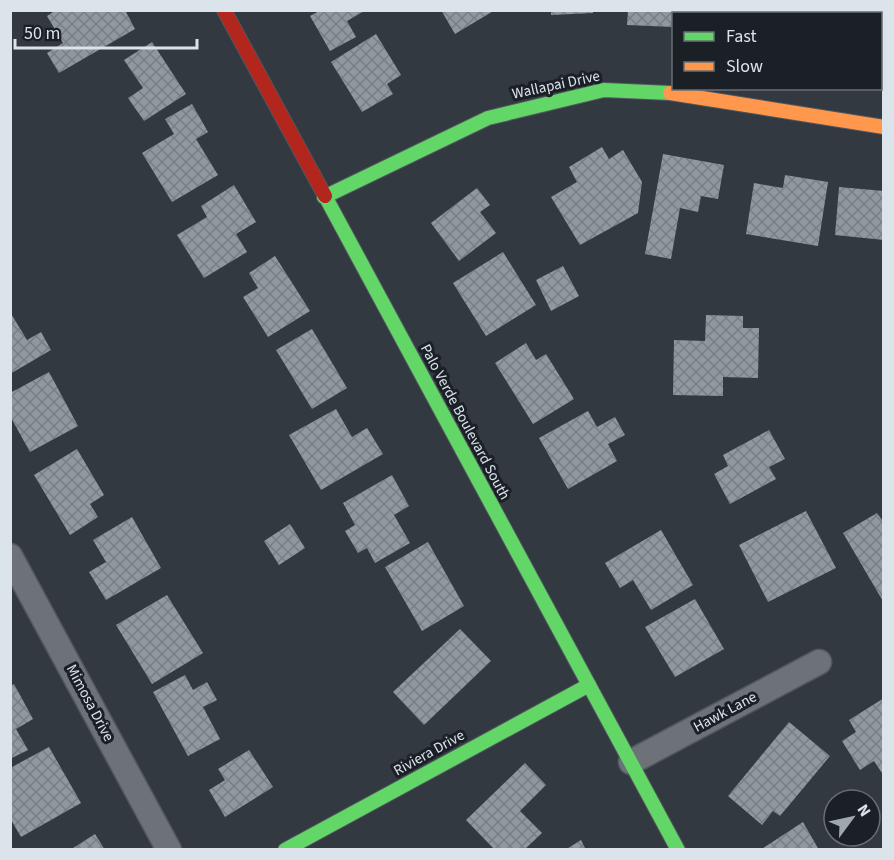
<svg xmlns="http://www.w3.org/2000/svg" width="894" height="860" font-family="'Source Sans 3',sans-serif">
  <style>
    .building { fill: url(#building-cross-hatch) }
    .lines { fill: none; stroke-linecap: round; stroke-linejoin: round }
    .street-casing { stroke: #51575e; stroke-width: 27 }
    .fast-casing { stroke: #51575e; stroke-width: 16 }
    .slow-casing { stroke: #51575e; stroke-width: 16 }
    .jam-casing { stroke: #51575e; stroke-width: 16 }
    .street { stroke: #6d7278; stroke-width: 24 }
    .fast { stroke: #63d668; stroke-width: 14 }
    .slow { stroke: #ff974d; stroke-width: 14 }
    .jam { stroke: #b3261e; stroke-width: 14 }
    .labels { text-anchor: middle; dominant-baseline: central; stroke-width: 6; stroke-linejoin: round; paint-order: stroke }
    .street-label { font-size: 15px; fill: #dbe3eb; stroke: #1a2026 }
  </style>
  <defs>
    <pattern id="building-cross-hatch" width="8" height="8" patternUnits="userSpaceOnUse" patternTransform="scale(1.5)"><rect width="8" height="8" fill="#8f979f"/><path d="M0 0l8 8M0 8l8-8" fill="none" stroke="#787e84"/></pattern>
  </defs>
  <rect width="100%" height="100%" fill="#323940"/>
  <g class="building">
    <path d="M 56,10 L 125,10 L 135,29 L 59,73 L 47,53 L 63,43 L 47,16 Z"/>
    <path d="M 321,10 L 366,10 L 347,21 L 356,37 L 330,51 L 310,16 Z"/>
    <path d="M 441,10 L 495,10 L 455,34 Z"/>
    <path d="M 551,10 L 593,10 L 593,13 L 551,15 Z"/>
    <path d="M 628,10 L 687,10 L 686,14 L 674,14 L 673,27 L 627,25 Z"/>
    <path d="M 698,10 L 774,10 L 774,14 L 700,14 L 697,13 Z"/>
    <path d="M 868,10 L 884,10 L 884,51 L 880,50 L 880,14 L 867,14 Z"/>
    <path d="M 376,34 L 401,75 L 387,84 L 393,94 L 362,112 L 331,62 Z"/>
    <path d="M 152,42 L 186,94 L 144,121 L 128,98 L 143,88 L 124,60 Z"/>
    <path d="M 192,104 L 208,132 L 196,139 L 218,175 L 172,202 L 142,153 L 174,134 L 165,119 Z"/>
    <path d="M 602,147 L 609,159 L 623,150 L 642,182 L 638,213 L 580,245 L 551,197 L 577,182 L 569,167 Z"/>
    <path d="M 663,154 L 724,165 L 718,199 L 701,196 L 698,212 L 680,208 L 671,259 L 645,254 Z"/>
    <path d="M 785,175 L 828,182 L 818,246 L 746,234 L 754,183 L 783,188 Z"/>
    <path d="M 234,185 L 256,222 L 236,234 L 247,252 L 204,278 L 177,235 L 207,217 L 201,206 Z"/>
    <path d="M 839,187 L 884,191 L 884,240 L 835,235 Z"/>
    <path d="M 477,188 L 490,205 L 480,212 L 496,233 L 459,261 L 431,223 Z"/>
    <path d="M 503,252 L 536,305 L 486,336 L 453,283 Z"/>
    <path d="M 275,256 L 310,311 L 268,337 L 243,297 L 258,288 L 249,273 Z"/>
    <path d="M 563,266 L 579,296 L 551,311 L 536,280 Z"/>
    <path d="M 10,312 L 27,340 L 41,332 L 51,350 L 10,374 Z"/>
    <path d="M 706,315 L 743,316 L 743,328 L 759,328 L 758,378 L 723,377 L 723,396 L 673,395 L 674,340 L 705,341 Z"/>
    <path d="M 312,329 L 347,388 L 312,409 L 276,350 Z"/>
    <path d="M 526,343 L 536,360 L 546,354 L 574,399 L 533,424 L 495,363 Z"/>
    <path d="M 49,372 L 78,426 L 30,452 L 10,416 L 10,393 Z"/>
    <path d="M 336,409 L 352,437 L 367,428 L 383,454 L 321,490 L 289,435 Z"/>
    <path d="M 588,411 L 597,427 L 615,417 L 625,435 L 608,444 L 617,461 L 568,489 L 539,438 Z"/>
    <path d="M 769,430 L 785,459 L 769,467 L 776,479 L 730,504 L 714,474 L 728,466 L 723,455 Z"/>
    <path d="M 77,449 L 104,495 L 90,504 L 98,517 L 70,535 L 34,475 Z"/>
    <path d="M 392,475 L 409,506 L 394,515 L 410,543 L 375,563 L 367,548 L 358,553 L 345,531 L 355,525 L 343,503 Z"/>
    <path d="M 806,511 L 836,568 L 768,602 L 739,545 Z"/>
    <path d="M 877,513 L 884,523 L 884,603 L 843,533 Z"/>
    <path d="M 132,517 L 161,568 L 106,600 L 89,572 L 106,562 L 93,540 Z"/>
    <path d="M 290,524 L 305,548 L 279,565 L 264,541 Z"/>
    <path d="M 661,530 L 693,585 L 651,610 L 633,580 L 620,588 L 605,563 Z"/>
    <path d="M 428,542 L 464,606 L 422,631 L 385,567 Z"/>
    <path d="M 167,595 L 203,653 L 152,684 L 116,625 Z"/>
    <path d="M 695,599 L 724,649 L 675,677 L 645,627 Z"/>
    <path d="M 460,629 L 491,661 L 424,725 L 393,692 Z"/>
    <path d="M 185,675 L 193,690 L 207,682 L 217,700 L 203,707 L 220,739 L 188,756 L 153,692 Z"/>
    <path d="M 14,684 L 33,719 L 16,729 L 28,750 L 10,759 L 10,686 Z"/>
    <path d="M 884,698 L 884,776 L 874,761 L 860,770 L 842,741 L 856,732 L 849,720 Z"/>
    <path d="M 789,722 L 830,756 L 780,816 L 773,811 L 762,825 L 728,796 Z"/>
    <path d="M 49,747 L 81,803 L 21,837 L 10,818 L 10,768 Z"/>
    <path d="M 249,750 L 273,787 L 225,817 L 209,790 L 225,780 L 218,769 Z"/>
    <path d="M 525,763 L 546,785 L 520,811 L 542,833 L 524,850 L 495,850 L 466,820 Z"/>
    <path d="M 803,822 L 819,850 L 760,850 Z"/>
    <path d="M 95,834 L 105,850 L 70,850 Z"/>
    <path d="M 581,840 L 586,850 L 565,850 Z"/>
  </g>
  <g class="lines">
    <g class="street-casing">
      <g id="street">
        <path d="M 10,556 L 169,850"/>
        <path d="M 631,762 L 819,662"/>
      </g>
    </g>
    <g class="fast-casing">
      <g id="fast">
        <path d="M 325,196 L 678,850"/>
        <path d="M 324,197 L 488,118 L 604,90 L 670,93"/>
        <path d="M 285,850 L 589,685"/>
      </g>
    </g>
    <g class="slow-casing">
      <path id="slow" d="M 670,93 L 884,127"/>
    </g>
    <g class="jam-casing">
      <path id="jam" d="M 224,10 L 325,196"/>
    </g>
    <use href="#street" class="street"/>
    <use href="#fast" class="fast"/>
    <use href="#slow" class="slow"/>
    <use href="#jam" class="jam"/>
  </g>
  <g class="labels">
    <g class="street-label">
      <text transform="translate(556 85) rotate(-12)">Wallapai Drive</text>
      <text transform="translate(465 422) rotate(62)">Palo Verde Boulevard South</text>
      <text transform="translate(90 703) rotate(62)">Mimosa Drive</text>
      <text transform="translate(725 712) rotate(-28)">Hawk Lane</text>
      <text transform="translate(429 753) rotate(-29)">Riviera Drive</text>
    </g>
  </g>
  <rect width="894" height="860" fill="none" stroke="#dbe3eb" stroke-width="24"/>
  <rect x="672" y="12" width="210" height="78" fill="#1a2026" stroke="#676e75" stroke-width="1.5"/>
  <rect x="684" y="32" width="30" height="9" fill="#63d668" stroke="#676e75" stroke-width="1.5"/>
  <text x="726" y="42" font-size="18" fill="#dbe3eb">Fast</text>
  <rect x="684" y="62" width="30" height="9" fill="#ff974d" stroke="#676e75" stroke-width="1.5"/>
  <text x="726" y="72" font-size="18" fill="#dbe3eb">Slow</text>
  <g transform="translate(852 818) rotate(57)"><circle r="28" fill="#1a2026" stroke="#676e75" stroke-width="1.5"/>
  <path d="M0-4.5L10 22L0 15L-10 22Z" fill="#a0a8af"/>
  <text y="-9" font-size="16" font-weight="bold" text-anchor="middle" fill="#dbe3eb">N</text>
  </g>
  <path d="M15 39v9h182v-9" fill="none" stroke="#dbe3eb" stroke-width="3"/>
  <text x="24" y="39" font-size="18" fill="#dbe3eb" stroke="#1a2026" stroke-width="4.5" paint-order="stroke">50 m</text>
</svg>
